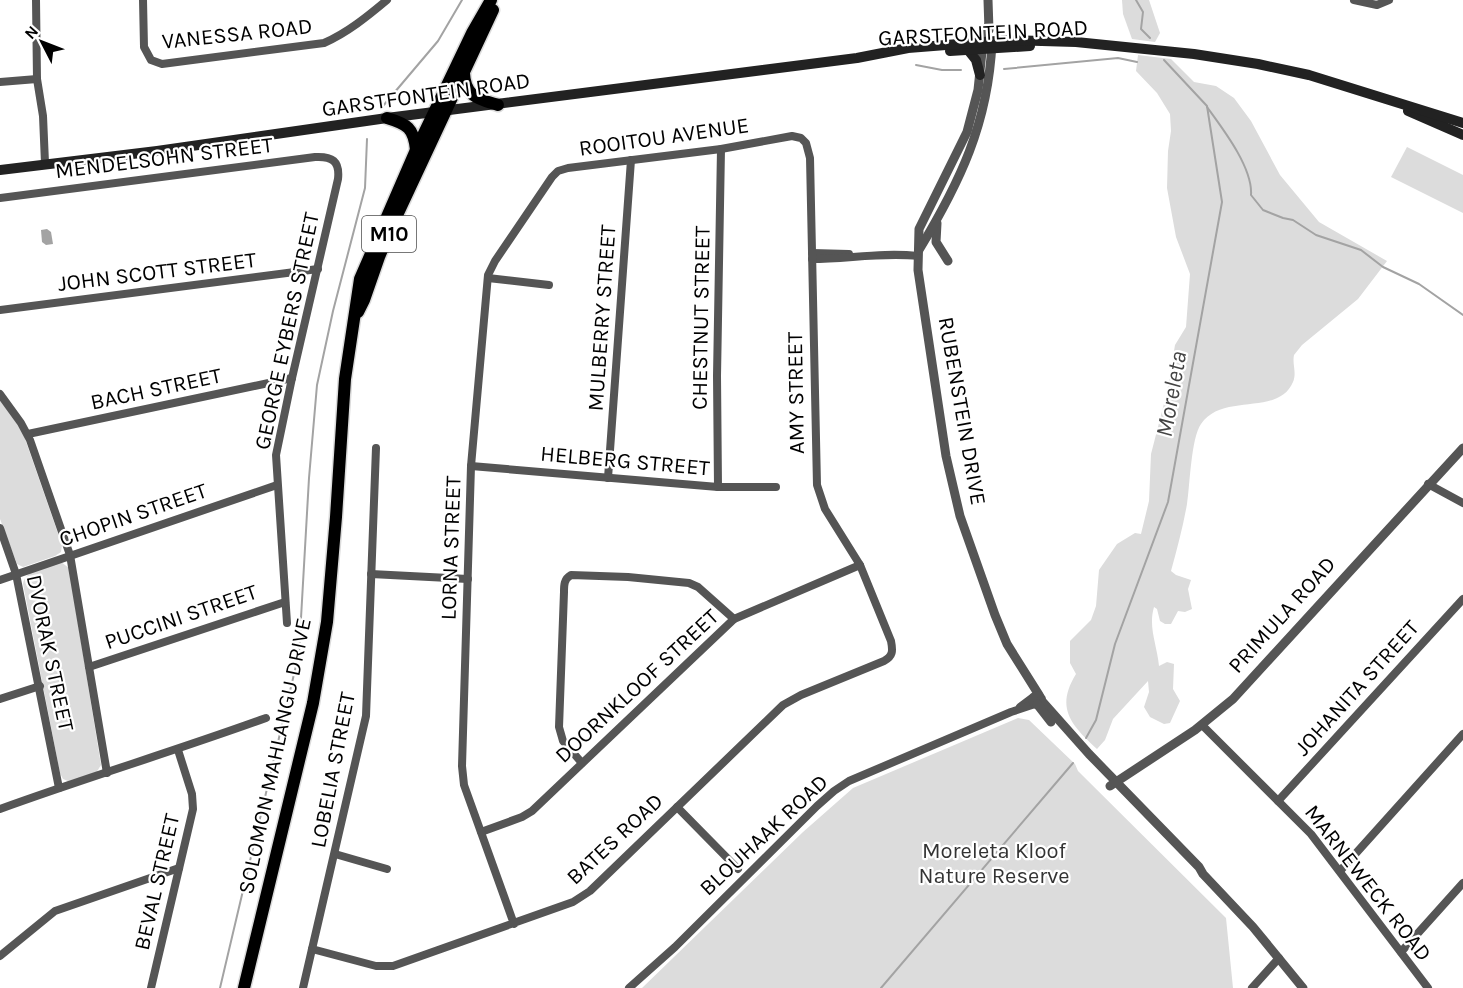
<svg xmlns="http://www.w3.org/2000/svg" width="1463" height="988" font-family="Karla,sans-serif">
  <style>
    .green { fill: #dcdcdc }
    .water { fill: #a3a3a3 }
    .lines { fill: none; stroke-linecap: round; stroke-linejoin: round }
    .stream { stroke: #a3a3a3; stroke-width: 2 }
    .primary-casing { stroke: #dbdbdb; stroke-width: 15 }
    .minor { stroke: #555; stroke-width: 8 }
    .tertiary { stroke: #555; stroke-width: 9 }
    .secondary { stroke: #222; stroke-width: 10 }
    .primary { stroke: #000; stroke-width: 12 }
    .labels { text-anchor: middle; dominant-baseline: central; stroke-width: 4.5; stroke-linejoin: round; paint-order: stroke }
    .shield { fill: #fff; stroke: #4c4c4c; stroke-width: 1.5 }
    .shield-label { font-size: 21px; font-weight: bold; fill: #000 }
    .street-label { font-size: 22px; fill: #000; stroke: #fff }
    .park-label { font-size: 22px; fill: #333; stroke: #fff }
    .water-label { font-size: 24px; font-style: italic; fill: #444; stroke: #fff }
  </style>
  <rect width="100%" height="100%" fill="#fff"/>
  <g class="green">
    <path d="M 1122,0 L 1149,0 L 1160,33 L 1155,42 L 1132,39 L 1123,14 Z"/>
    <path d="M 1138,55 L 1171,59 L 1194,82 L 1216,86 L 1234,98 L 1251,121 L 1280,175 L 1319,222 L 1387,261 L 1358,299 L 1302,345 L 1294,355 C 1292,364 1297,373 1293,382 C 1278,417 1223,392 1201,424 C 1191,438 1190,485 1187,504 C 1183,527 1177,549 1171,571 L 1176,575 L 1191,580 L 1188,589 L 1192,609 L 1185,612 L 1178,611 L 1171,624 L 1165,624 L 1160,621 L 1157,609 L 1154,607 C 1148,627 1157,645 1159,666 L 1167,662 L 1174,664 L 1173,689 L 1180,701 L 1170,723 L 1164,724 L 1150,717 L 1144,707 L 1149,692 L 1148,681 L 1113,719 L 1105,740 L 1097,749 C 1071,725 1055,708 1076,674 L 1070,663 L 1070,641 L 1091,620 L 1096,606 L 1099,570 L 1117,544 L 1135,533 L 1141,534 L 1149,501 L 1151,454 L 1167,392 L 1175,345 L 1186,327 L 1190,274 L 1176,237 L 1167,188 L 1168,151 L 1171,131 L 1170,114 L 1157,93 L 1136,71 Z"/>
    <path d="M 1407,147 L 1463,175 L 1463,213 L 1391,177 Z"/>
    <path d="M 0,400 L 21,428 L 24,436 L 62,545 L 61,552 L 55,556 L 23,567 L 17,564 L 0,519 Z"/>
    <path d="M 61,562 L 69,568 L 101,765 L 96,773 L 68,781 L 63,779 L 60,773 L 23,584 C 25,569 48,567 61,562 Z"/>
    <path d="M 1018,718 L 1029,720 L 1075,764 L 1078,771 L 1226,918 L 1233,988 L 642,988 L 803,832 L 853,788 Z"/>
  </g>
  <path class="water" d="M 47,229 L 51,232 L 53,244 L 46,245 L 42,242 L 41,230 Z"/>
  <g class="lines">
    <g class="stream">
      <path d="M 1136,0 L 1143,12 L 1141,29 L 1150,38"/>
      <path d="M 916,65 L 942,70 L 961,70"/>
      <path d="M 1004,69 L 1118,58 L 1137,62"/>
      <path d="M 383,106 L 438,41 L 462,0"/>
      <path d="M 1207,107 C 1223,129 1253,168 1251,195 L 1263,210 L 1283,218 L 1293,220 L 1316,235 L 1361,250 L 1383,267 L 1419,284 L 1463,315"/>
      <path d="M 1086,738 L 1096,720 L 1115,644 L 1168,502 L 1222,202 L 1207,106 L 1164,60"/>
      <path d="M 220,988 L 299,653 L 309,478 L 317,385 L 333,311 L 365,188 L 367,139"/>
      <path d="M 881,988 L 1073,763"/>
    </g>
    <g class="primary-casing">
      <g id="primary">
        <path d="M 464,73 C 465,97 479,99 498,105"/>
        <path d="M 387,118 C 407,124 414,128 416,150"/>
        <path d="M 358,312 L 364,300 L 379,257 L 392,226 L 493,10"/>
        <path d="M 244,988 L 313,703 L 327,622 L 336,517 L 345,379 L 360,279 L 416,150 L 472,33 L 491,0"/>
      </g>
    </g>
    <g class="minor">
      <path d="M 36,0 L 37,79 L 43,116 L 45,163"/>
      <path d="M 143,0 L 144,47 L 151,60 L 162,64 L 324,43 C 347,33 368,16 387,0"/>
      <path d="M 1354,0 L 1377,5 L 1389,0"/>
      <path d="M 0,82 L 37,79"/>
      <path d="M 0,198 L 315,157 C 332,156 340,161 338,179 L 292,378 L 276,455 L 287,623"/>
      <path d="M 812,253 L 849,254"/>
      <path d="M 812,259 C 847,259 882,252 918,256"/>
      <path d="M 488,278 L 549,285"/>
      <path d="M 0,310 L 318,269"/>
      <path d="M 0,394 L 21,423 L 30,440 L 70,555 L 107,773"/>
      <path d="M 28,434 L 292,378"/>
      <path d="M 471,466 L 718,487 L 776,487"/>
      <path d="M 608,478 L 631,160"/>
      <path d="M 1428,484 L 1463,503"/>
      <path d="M 718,487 L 717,376 L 721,149"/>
      <path d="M 0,528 L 16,574 L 59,788"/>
      <path d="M 371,574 L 468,579"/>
      <path d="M 0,580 L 277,485"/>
      <path d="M 89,667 L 285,602"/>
      <path d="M 0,699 L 40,686"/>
      <path d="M 1020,707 L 1032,698"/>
      <path d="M 1202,725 L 1311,834 L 1428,988"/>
      <path d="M 582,763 L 563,741 L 559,727 L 564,592 C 564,585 564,579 571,575 L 628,577 L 689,583 L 698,587 L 734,619"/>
      <path d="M 1278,801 L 1463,599"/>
      <path d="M 677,807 L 738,869"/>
      <path d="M 0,809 C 88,777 178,750 266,718"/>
      <path d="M 481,832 L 522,817 L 532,811 L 734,619 L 860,565"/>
      <path d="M 335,854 L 387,869"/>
      <path d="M 1340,871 L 1463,734"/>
      <path d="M 312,949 L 376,966 L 393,966 L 573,902 L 590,891 L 783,705 L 801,695 L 884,661 C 893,656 893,651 891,641 L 860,565 L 825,509 L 817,485 L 810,158 L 806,143 L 801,138 L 792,136 L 721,149 L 568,168 L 558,171 L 552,177 L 495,261 L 488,275 L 471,466 L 462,766 L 464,785 L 514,924"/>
      <path d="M 1401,952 L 1463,883"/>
      <path d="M 0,956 L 55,911 L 179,868"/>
      <path d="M 151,988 L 193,809 L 192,794 L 178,750"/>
      <path d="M 303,988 L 366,716 L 376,448"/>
      <path d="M 629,988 L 675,947 L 817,806 L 834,791 L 849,781 L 1011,712 L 1035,704"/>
      <path d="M 1252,988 L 1279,958"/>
    </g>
    <g class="tertiary">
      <path d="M 988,0 L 989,30"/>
      <path d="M 988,26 L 983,42 L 978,90 L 967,132 L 919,229 L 918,270 L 946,456 L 960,516 L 995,615 L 1007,644 L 1039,695"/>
      <path d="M 937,223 L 936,242 L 948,261"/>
      <path d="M 919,250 C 960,182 988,124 992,43"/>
      <circle cx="1037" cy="700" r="4.5"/>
      <path d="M 1041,700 L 1089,754 L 1199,867 L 1203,874 L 1253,927 L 1303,988"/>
      <path d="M 1037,704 L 1051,722"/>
      <path d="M 1110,786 L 1195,730 L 1233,699 L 1463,448"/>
    </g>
    <g class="secondary">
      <path d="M 968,50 L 976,60 L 980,75"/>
      <path d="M 950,51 L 1030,46"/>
      <path d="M 1408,111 L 1463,135"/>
      <path d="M 0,170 L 157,151 L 387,118 L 857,58 L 908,48 L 1009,40 L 1076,42 L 1194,54 L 1258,64 L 1309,75 L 1463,123"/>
    </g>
    <use href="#primary" class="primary"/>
  </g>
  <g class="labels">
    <rect class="shield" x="362" y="216" width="54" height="36" rx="4.5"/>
    <g class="shield-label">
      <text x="389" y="234">M10</text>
    </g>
    <g class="street-label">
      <text transform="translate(983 33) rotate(-3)">GARSTFONTEIN ROAD</text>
      <text transform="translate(237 34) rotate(-6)">VANESSA ROAD</text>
      <text transform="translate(426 95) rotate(-8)">GARSTFONTEIN ROAD</text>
      <text transform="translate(664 137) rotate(-8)">ROOITOU AVENUE</text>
      <text transform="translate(164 158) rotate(-7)">MENDELSOHN STREET</text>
      <text transform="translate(157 272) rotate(-7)">JOHN SCOTT STREET</text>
      <text transform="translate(602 318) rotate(-86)">MULBERRY STREET</text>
      <text transform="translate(701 318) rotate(-89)">CHESTNUT STREET</text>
      <text transform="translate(287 331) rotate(-78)">GEORGE EYBERS STREET</text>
      <text transform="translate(156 389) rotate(-12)">BACH STREET</text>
      <text transform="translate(796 393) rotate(-91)">AMY STREET</text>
      <text transform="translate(962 411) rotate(80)">RUBENSTEIN DRIVE</text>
      <text transform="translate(625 461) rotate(5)">HELBERG STREET</text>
      <text transform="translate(133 515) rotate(-19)">CHOPIN STREET</text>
      <text transform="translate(451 548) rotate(-88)">LORNA STREET</text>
      <text transform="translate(1282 615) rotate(-48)">PRIMULA ROAD</text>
      <text transform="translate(181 617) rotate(-19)">PUCCINI STREET</text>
      <text transform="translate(50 653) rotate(78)">DVORAK STREET</text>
      <text transform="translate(637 686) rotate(-43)">DOORNKLOOF STREET</text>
      <text transform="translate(1357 688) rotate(-48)">JOHANITA STREET</text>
      <text transform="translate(275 756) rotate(-78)">SOLOMON MAHLANGU DRIVE</text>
      <text transform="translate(333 770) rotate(-79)">LOBELIA STREET</text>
      <text transform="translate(764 835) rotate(-43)">BLOUHAAK ROAD</text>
      <text transform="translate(615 839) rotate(-43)">BATES ROAD</text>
      <text transform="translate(157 882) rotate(-77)">BEVAL STREET</text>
      <text transform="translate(1368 883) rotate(52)">MARNEWECK ROAD</text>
    </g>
    <g class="park-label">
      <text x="994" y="851">Moreleta Kloof<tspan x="994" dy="25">Nature Reserve</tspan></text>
    </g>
    <g class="water-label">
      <text transform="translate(1171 394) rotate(-80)">Moreleta</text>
    </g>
  </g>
  <g transform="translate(42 42) rotate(312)" stroke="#ffffff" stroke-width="4.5" paint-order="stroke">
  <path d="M0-4.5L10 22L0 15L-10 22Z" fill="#000000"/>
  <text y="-9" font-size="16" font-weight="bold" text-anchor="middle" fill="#000000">N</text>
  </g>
</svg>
